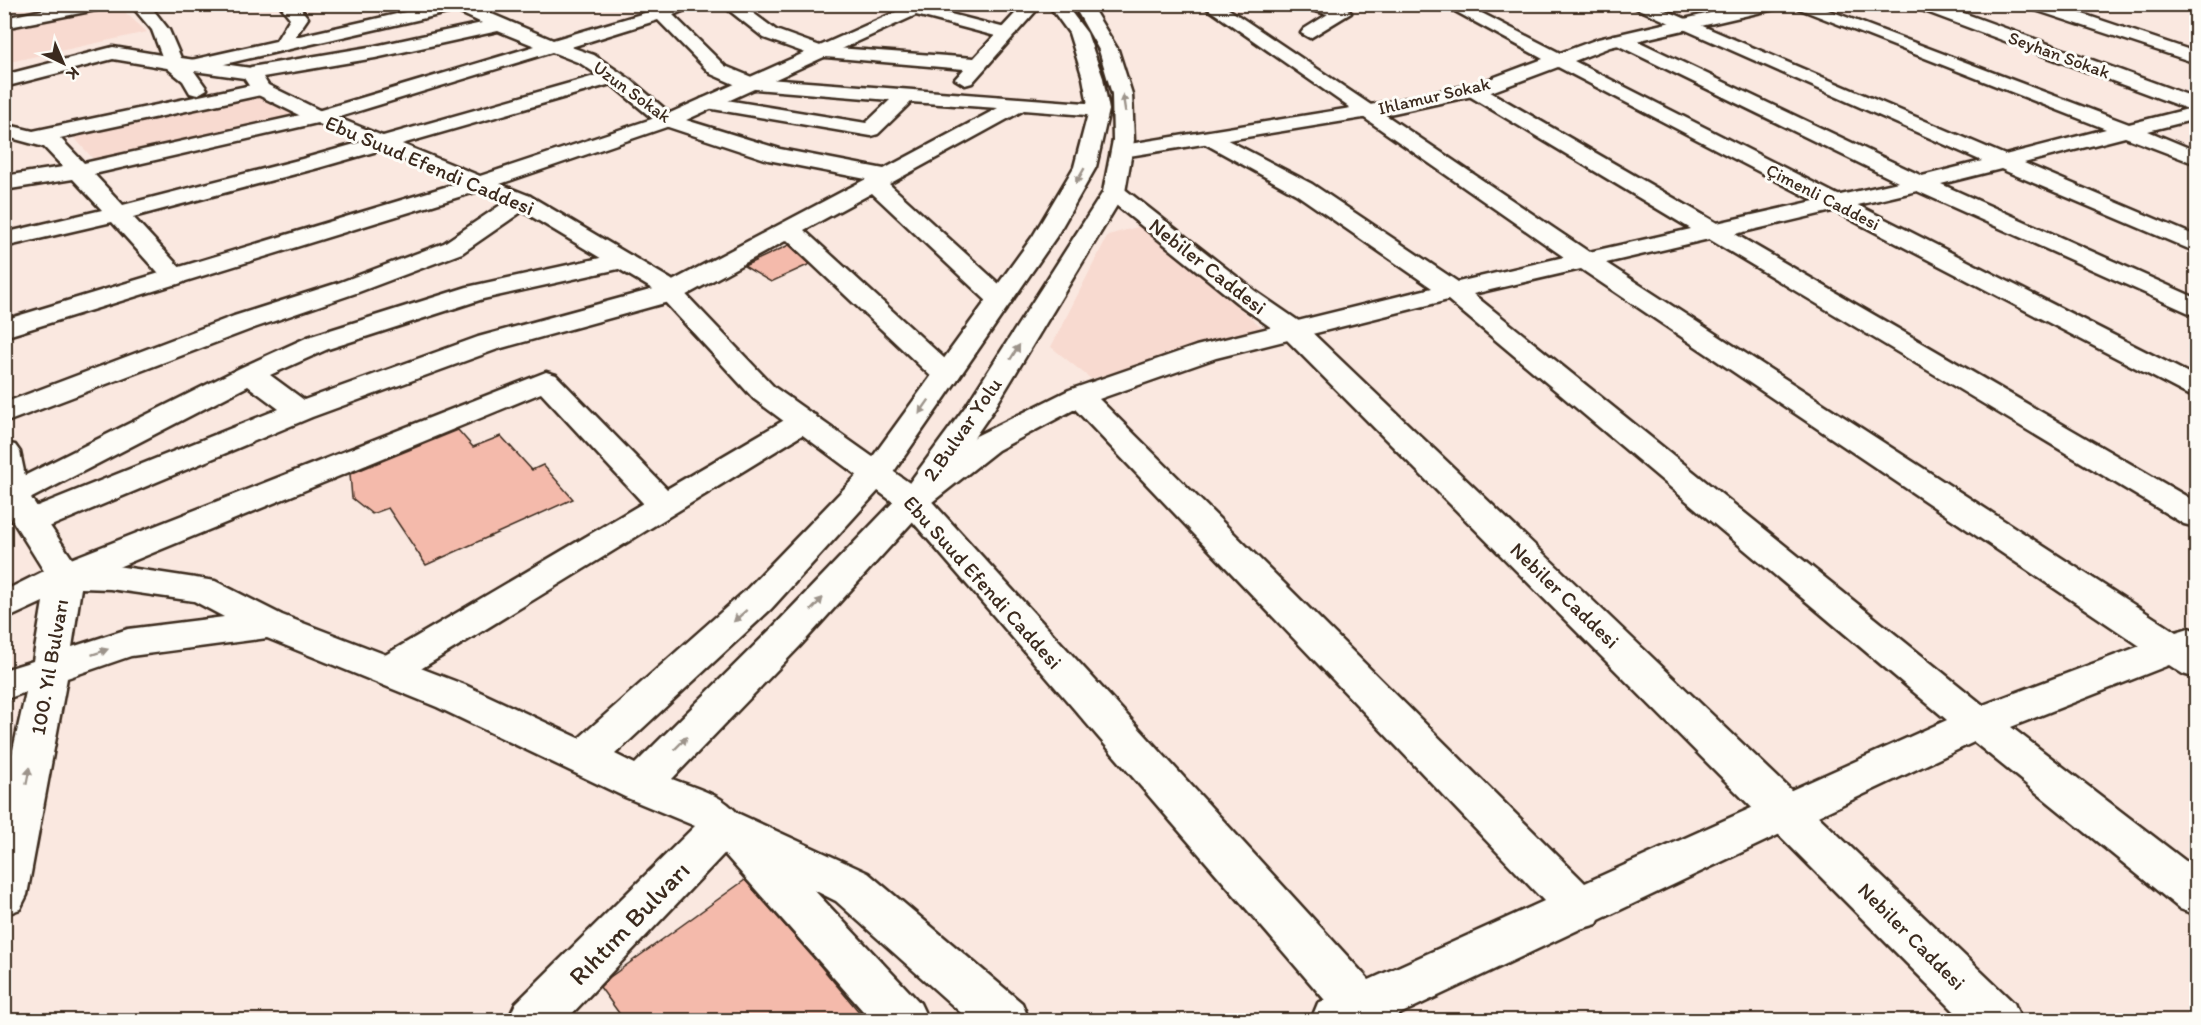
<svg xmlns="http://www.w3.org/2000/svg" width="2201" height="1025" font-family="Itim,sans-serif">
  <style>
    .built { fill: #f8dad0 }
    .building { fill: #f4baab; stroke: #3b2a1e; stroke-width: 1.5 }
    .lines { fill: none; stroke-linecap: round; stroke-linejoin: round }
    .street-casing { stroke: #3b2a1e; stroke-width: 5 }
    .secondary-casing { stroke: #3b2a1e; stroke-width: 5 }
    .primary-casing { stroke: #3b2a1e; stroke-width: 5 }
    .street { fill: #fdfcf7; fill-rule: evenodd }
    .secondary { fill: #fdfcf7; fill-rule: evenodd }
    .primary { fill: #fdfcf7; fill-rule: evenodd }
    .oneway { fill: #9c938a }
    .labels { text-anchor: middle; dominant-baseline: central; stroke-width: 6; stroke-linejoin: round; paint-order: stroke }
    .far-street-label { font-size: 18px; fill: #3b2a1e; stroke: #fdfcf7 }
    .street-label { font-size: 21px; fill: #3b2a1e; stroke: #fdfcf7 }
    .near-street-label { font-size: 26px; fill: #3b2a1e; stroke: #fdfcf7 }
  </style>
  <rect width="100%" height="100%" fill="#fae8e0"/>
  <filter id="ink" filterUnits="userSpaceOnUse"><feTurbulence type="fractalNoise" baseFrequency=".0167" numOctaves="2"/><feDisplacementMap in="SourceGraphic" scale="12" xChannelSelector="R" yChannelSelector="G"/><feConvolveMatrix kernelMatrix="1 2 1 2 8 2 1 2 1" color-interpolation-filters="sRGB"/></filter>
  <g filter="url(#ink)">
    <g class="built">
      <path d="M 117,5 L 147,32 L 5,63 L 4,28 Z"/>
      <path d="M 259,94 L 301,114 L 284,121 L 96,162 L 69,132 Z"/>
      <path d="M 1141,226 L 1263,328 L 1091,379 L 1051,347 L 1108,235 Z"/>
    </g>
    <g class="building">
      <path d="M 789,245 L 810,264 L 771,282 L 744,266 Z"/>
      <path d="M 458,430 L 473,447 L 501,436 L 532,470 L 543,465 L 573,499 L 426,565 L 388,508 L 372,514 L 352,498 L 350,474 Z"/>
      <path d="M 745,880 L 812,956 L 866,1020 L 624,1020 L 600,987 L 610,977 Z"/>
    </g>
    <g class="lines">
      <g class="street-casing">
        <g id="street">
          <path d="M 72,4 L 109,4 L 101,9 L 4,28 L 4,18 Z"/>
          <path d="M 279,4 L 297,4 L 308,18 L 295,37 L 441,4 L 474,4 L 473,6 L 553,40 L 648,12 L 640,4 L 660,4 L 664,7 L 700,4 L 673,15 L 725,66 L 754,78 L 1099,104 L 1106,106 L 1109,110 L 1106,114 L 1099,116 L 1024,110 L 889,184 L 1009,293 L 1013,299 L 1009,305 L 1000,307 L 991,305 L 872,193 L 804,230 L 956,369 L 960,375 L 956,381 L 946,384 L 936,381 L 787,240 L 679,299 L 498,349 L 312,417 L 44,529 L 32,532 L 20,529 L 15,521 L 20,513 L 279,409 L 248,386 L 24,502 L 13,505 L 4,503 L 4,486 L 240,368 L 308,337 L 467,287 L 623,253 L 632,256 L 636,261 L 632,266 L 483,299 L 328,349 L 270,375 L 304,400 L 478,337 L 661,287 L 866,179 L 768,160 L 659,124 L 611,84 L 318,168 L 133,217 L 184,272 L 188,277 L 184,282 L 175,285 L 166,282 L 112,222 L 4,247 L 4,233 L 102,210 L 73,179 L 4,190 L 4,176 L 63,167 L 44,147 L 4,136 L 4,124 L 33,131 L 261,83 L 271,89 L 261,95 L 60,138 L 84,163 L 314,112 L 535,46 L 498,31 L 375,58 L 251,79 L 241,73 L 251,67 L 375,46 L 482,23 L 456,11 L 194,71 L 207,89 L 197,95 L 190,93 L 183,81 L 167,68 L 113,59 L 4,87 L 4,75 L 113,47 L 173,57 L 185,64 L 187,61 L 276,41 L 290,18 ZM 658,20 L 711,74 L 743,88 L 890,100 L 866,123 L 708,97 L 701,99 L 698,103 L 701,107 L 871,136 L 878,134 L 911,102 L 998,108 L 884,169 L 780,149 L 673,116 L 631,80 L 594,55 L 571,47 ZM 552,52 L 580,63 L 598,75 L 302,159 L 123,205 L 94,174 L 326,121 Z"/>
          <path d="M 721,4 L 741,4 L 776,30 L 823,47 L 974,58 L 1024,4 L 1042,4 L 972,83 L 965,85 L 955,79 L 964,69 L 814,56 L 764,38 Z"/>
          <path d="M 1201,4 L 1221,4 L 1589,252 L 1691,229 L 1466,94 L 1463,90 L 1466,86 L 1480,86 L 1717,223 L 1898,182 L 1613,43 L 1610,39 L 1613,35 L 1625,35 L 1922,176 L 1982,161 L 1627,4 L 1651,4 L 2005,155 L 2106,129 L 1787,4 L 1812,4 L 2129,124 L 2188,109 L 1916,8 L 1914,4 L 1939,4 L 2196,98 L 2196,119 L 2148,131 L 2196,151 L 2196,164 L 2125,137 L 2024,163 L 2196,236 L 2196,252 L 2001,169 L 1941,184 L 2196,298 L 2196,316 L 1917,191 L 1735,234 L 2196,502 L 2196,527 L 2184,524 L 1709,239 L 1606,263 L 2176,632 L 2189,628 L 2196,631 L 2196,678 L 2183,674 L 2169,665 L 2011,727 L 2196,869 L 2196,915 L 2180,909 L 1974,742 L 1599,920 L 1597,924 L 1580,929 L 1387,1020 L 1311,1020 L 1318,1003 L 1544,901 L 1075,409 L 998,450 L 927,506 L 915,510 L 903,506 L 899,499 L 903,492 L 976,436 L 1069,390 L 1196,346 L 1432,288 L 1296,194 L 1200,141 L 1196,137 L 1200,133 L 1214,133 L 1312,184 L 1458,282 L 1564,257 ZM 1581,269 L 2140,646 L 1983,705 L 1473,294 ZM 1448,300 L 1947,720 L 1585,883 L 1099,399 L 1216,358 Z"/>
          <path d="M 1300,4 L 1330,4 L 1348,9 L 1351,13 L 1310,38 L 1301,33 L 1304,29 L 1328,14 L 1302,8 Z"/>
          <path d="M 2027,4 L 2053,4 L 2196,52 L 2196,63 L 2029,8 Z"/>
          <path d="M 522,194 L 530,196 L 534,201 L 530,206 L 462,253 L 356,293 L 254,328 L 4,423 L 4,403 L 234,316 L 338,283 L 444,243 L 514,196 Z"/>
          <path d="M 546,372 L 556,375 L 667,489 L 793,415 L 804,412 L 815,415 L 819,421 L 815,427 L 401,681 L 388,685 L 375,681 L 369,671 L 375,661 L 643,503 L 541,393 L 77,584 L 65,587 L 53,584 L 48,575 L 53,566 Z"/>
          <path d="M 724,807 L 868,873 L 1022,1003 L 1029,1020 L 969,1020 L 836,901 L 814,890 L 920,1003 L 928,1020 L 871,1020 L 721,850 C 716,840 708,837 703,825 L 709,812 Z"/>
        </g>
      </g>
      <g class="secondary-casing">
        <g id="secondary">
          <path d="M 130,4 L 151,7 L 169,30 L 181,58 L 258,69 L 268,85 L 319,110 L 480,176 L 670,113 L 898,11 L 894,4 L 935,4 L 931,9 L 1013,30 L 1016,34 L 1007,39 L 916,15 L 684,121 L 500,184 L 530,196 L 672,280 L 774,387 L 925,494 L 1390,1003 L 1397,1020 L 1342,1020 L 901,508 L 754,399 L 654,290 L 514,206 L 478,191 L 4,337 L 4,320 L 458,183 L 305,118 L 254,93 L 244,78 L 166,67 L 152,30 Z"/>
          <path d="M 1442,4 L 1464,4 L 1560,53 L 1598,39 L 1749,4 L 1781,4 L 1779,8 L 1610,47 L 1574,61 L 2196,377 L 2196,397 L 2186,394 L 1558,67 L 1491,92 L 1394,113 L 1123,157 L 1115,156 L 1112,151 L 1115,146 L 1123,145 L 1394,101 L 1479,83 L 1543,59 Z"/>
          <path d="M 1114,185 L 1122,187 L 1255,291 L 1303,324 L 2014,1003 L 2021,1020 L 1963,1020 L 1283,336 L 1237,303 L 1106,197 L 1103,192 L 1106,187 Z"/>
        </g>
      </g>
      <g class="primary-casing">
        <path id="primary" d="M 1048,4 L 1065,4 L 1087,33 L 1103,78 L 1109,110 L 1096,167 L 1056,237 L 888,480 L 771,609 L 615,754 L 635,764 L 774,626 L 901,494 L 966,406 L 1103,192 L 1113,140 L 1112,94 L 1099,50 L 1073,4 L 1090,4 L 1118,50 L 1132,94 L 1134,140 L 1125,192 L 994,409 L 925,508 L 800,646 L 672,779 C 700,790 731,796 745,825 L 739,838 L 566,1020 L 508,1020 L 516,1003 L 695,826 L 625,797 L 437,707 L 267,638 L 131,656 L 67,678 L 27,895 L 20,909 L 4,915 L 4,790 L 26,692 L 4,700 L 4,670 L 33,661 L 43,602 L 4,620 L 4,591 L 44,571 L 4,507 L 4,443 L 15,445 L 20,452 L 29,495 L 75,563 L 110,565 L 215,581 L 282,615 L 465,685 L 579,738 L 745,591 L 866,466 L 1033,236 L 1074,167 L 1089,110 L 1083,78 L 1069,33 ZM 81,588 L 110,589 L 194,601 L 224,617 L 128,629 L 72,647 Z"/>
      </g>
      <use href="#street" class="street"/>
      <use href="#secondary" class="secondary"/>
      <use href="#primary" class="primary"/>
    </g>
    <defs><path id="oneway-solid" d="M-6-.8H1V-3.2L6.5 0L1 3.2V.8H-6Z" transform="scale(1.5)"/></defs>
    <g class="oneway">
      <use href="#oneway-solid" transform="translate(1124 103) rotate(-99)"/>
      <use href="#oneway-solid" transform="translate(1080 176) rotate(120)"/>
      <use href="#oneway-solid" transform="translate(1015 352) rotate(-58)"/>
      <use href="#oneway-solid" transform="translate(924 407) rotate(125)"/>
      <use href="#oneway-solid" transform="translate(817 604) rotate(-47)"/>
      <use href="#oneway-solid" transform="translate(740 616) rotate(138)"/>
      <use href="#oneway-solid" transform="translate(100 652) rotate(-19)"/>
      <use href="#oneway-solid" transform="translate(681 743) rotate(-45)"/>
      <use href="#oneway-solid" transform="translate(28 776) rotate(-79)"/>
    </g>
  </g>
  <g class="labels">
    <g class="far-street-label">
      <text transform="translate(2059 55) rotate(20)">Seyhan Sokak</text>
      <text transform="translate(632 92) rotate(36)">Uzun Sokak</text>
      <text transform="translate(1434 96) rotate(-13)">Ihlamur Sokak</text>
      <text transform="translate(1823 197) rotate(27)">Çimenli Caddesi</text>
    </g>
    <g class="street-label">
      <text transform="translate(430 165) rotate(23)">Ebu Suud Efendi Caddesi</text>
      <text transform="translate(1208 266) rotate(38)">Nebiler Caddesi</text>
      <text transform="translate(962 429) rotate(-55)">2.Bulvar Yolu</text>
      <text transform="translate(983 582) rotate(48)">Ebu Suud Efendi Caddesi</text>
      <text transform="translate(1565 595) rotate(44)">Nebiler Caddesi</text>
      <text transform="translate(49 667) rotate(-80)">100. Yıl Bulvarı</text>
      <text transform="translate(1912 936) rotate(45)">Nebiler Caddesi</text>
    </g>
    <g class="near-street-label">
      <text transform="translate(629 923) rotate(-46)">Rıhtım Bulvarı</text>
    </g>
  </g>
  <rect width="2201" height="1025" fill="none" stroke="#fdfcf7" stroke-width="24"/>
  <rect x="12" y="12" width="2177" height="1001" fill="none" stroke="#3b2a1e" stroke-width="2" filter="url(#ink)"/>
  <g transform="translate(63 63) rotate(136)" stroke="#fdfcf7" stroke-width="4.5" paint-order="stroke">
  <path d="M0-4.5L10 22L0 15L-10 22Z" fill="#3b2a1e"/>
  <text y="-9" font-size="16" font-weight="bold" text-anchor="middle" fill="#3b2a1e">K</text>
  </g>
</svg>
